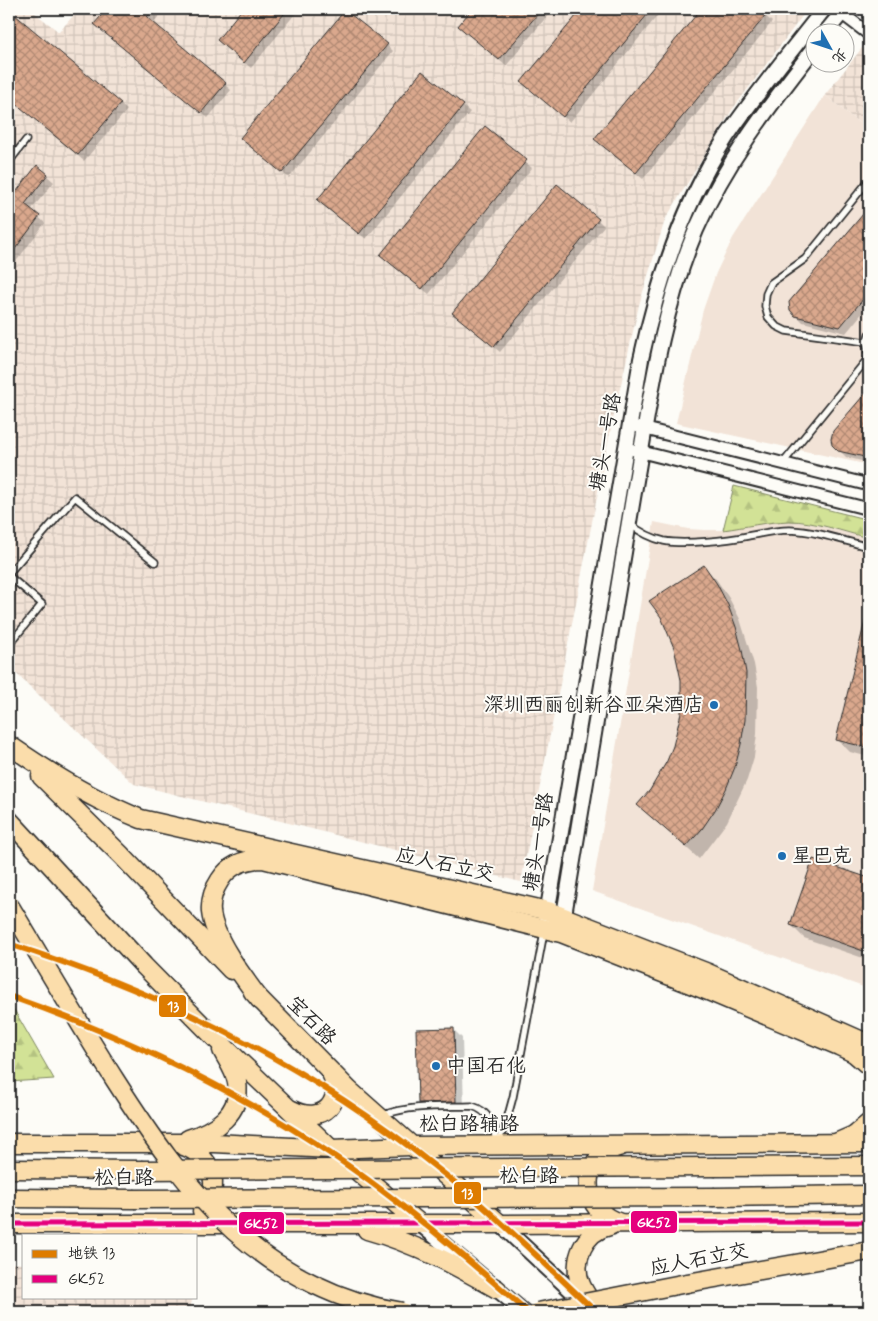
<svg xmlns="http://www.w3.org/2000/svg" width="878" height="1321" font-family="Mynerve,'LXGW WenKai TC',sans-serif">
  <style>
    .built { fill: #f2e3d7 }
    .industrial { fill: url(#industrial-grid) }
    .forest { fill: url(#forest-firs); stroke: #7e8660 }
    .shadow { fill: #0003 }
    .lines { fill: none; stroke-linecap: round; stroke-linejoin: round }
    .stream { stroke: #629395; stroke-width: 4.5 }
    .building { fill: url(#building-cross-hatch); stroke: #2b2b2b }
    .service-casing { stroke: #2b2b2b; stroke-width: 9 }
    .minor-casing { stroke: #2b2b2b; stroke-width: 15 }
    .tertiary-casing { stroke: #2b2b2b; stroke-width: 18 }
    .primary-casing { stroke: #2b2b2b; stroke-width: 21 }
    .service { stroke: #fdfcf7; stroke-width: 5.5 }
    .minor { stroke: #fdfcf7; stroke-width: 11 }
    .tertiary { stroke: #fdfcf7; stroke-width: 14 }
    .primary { stroke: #fbddab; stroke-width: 18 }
    .primary-bridge-casing { stroke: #2b2b2b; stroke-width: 21; stroke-linecap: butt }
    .primary-bridge { stroke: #fbddab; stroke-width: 18 }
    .bus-1-casing { stroke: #fdfcf7; stroke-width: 9 }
    .bus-1 { stroke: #e5007d; stroke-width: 5 }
    .metro-1-casing { stroke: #fdfcf7; stroke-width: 10 }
    .metro-1 { stroke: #de7c00; stroke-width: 6 }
    .poi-dot { fill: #1f6fb2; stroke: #fdfcf7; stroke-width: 2 }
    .labels { text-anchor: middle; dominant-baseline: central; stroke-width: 4; stroke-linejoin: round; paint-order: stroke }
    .street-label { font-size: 20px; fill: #2b2b2b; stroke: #fdfcf7 }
    .poi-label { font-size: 20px; fill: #2b2b2b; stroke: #fdfcf7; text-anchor: start }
    .line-badge { stroke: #fdfcf7; stroke-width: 2 }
    .badge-label { font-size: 14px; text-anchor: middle; font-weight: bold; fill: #fff }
  </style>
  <defs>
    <pattern id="industrial-grid" width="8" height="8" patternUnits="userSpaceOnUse" patternTransform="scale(1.25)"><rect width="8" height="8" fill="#f2e3d7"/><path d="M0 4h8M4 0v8" fill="none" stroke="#d0c3b9"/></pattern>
    <pattern id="forest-firs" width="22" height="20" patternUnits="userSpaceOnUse" patternTransform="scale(1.25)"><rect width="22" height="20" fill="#d2e296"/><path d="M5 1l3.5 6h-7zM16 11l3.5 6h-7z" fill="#b4c281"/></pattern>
    <pattern id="building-cross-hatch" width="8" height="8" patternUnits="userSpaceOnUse" patternTransform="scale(1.25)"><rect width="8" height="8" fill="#daa88d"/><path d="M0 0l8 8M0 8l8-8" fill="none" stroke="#b18973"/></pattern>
  </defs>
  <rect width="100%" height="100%" fill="#fdfcf7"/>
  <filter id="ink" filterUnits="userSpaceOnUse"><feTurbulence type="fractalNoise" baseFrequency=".02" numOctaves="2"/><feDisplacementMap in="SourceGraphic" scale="10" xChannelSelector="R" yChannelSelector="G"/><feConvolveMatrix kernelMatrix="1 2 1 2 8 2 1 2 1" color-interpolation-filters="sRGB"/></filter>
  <g filter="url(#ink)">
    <g class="built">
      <path d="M 825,95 L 869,131 L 869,465 L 676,423 L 703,310 L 716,273 L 733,238 Z"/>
      <path d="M 791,521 L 814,524 L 869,538 L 869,989 L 592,891 L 654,522 L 688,529 L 705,530 L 723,530 L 768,522 Z"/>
    </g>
    <g class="industrial">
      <path d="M 10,9 L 30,9 L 59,32 L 79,9 L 803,9 L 806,11 L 732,110 L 665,220 L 639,305 L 607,446 L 521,882 L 134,784 L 9,667 L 9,11 Z"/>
      <path d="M 869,39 L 869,131 L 825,95 Z"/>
      <path d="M 9,1263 L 24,1264 L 24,1297 L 193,1297 L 189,1312 L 9,1312 Z"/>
    </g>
    <g class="forest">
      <path d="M 734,486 L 869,520 L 869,538 C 843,532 815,521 789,521 C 766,522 745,527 723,530 Z"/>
      <path d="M 9,1001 L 54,1079 L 9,1082 Z"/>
    </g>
    <g class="shadow">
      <path d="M 109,9 L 165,9 L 153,23 L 231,90 L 208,118 L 96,24 Z"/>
      <path d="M 244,9 L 299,9 L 251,68 L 218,40 Z"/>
      <path d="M 473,9 L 553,9 L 506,66 L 459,26 Z"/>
      <path d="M 584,9 L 663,9 L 570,122 L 523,82 Z"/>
      <path d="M 703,9 L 758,9 L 772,22 L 643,179 L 596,139 Z"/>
      <path d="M 15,15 L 127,110 L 84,161 L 9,98 L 9,22 Z"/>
      <path d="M 387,45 L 393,51 L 289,178 L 248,144 Z"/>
      <path d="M 422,73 L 470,112 L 366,239 L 325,206 Z"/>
      <path d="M 485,128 L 532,168 L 429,294 L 388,261 Z"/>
      <path d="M 37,167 L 54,182 L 31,210 L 45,223 L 9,271 L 9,202 Z"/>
      <path d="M 869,209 L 869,305 L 846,333 L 803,322 L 791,310 L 790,302 Z"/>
      <path d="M 598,220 L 604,226 L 500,352 L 453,313 Z"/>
      <path d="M 867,394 L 869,395 L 869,463 L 846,457 L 833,444 Z"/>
      <path d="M 703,566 L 716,579 L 729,598 L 740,619 L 754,664 L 758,687 L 757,734 L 754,757 L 747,780 L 727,822 L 699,859 L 639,805 L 651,791 L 668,762 L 675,746 L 682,713 Z"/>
      <path d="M 869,609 L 869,757 L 850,752 L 837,739 Z"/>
      <path d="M 814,861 L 869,880 L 869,960 L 804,938 L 791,925 Z"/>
      <path d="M 453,1029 L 462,1038 L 464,1110 L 428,1111 L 419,1103 Z"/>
    </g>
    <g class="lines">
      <path class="stream" d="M 866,1312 L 869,1309"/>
    </g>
    <g class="building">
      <path d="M 107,9 L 154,9 L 147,17 L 226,83 L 201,113 L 94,24 Z"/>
      <path d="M 242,9 L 288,9 L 244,63 L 217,40 Z"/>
      <path d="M 472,9 L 542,9 L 499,60 L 458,26 Z"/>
      <path d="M 582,9 L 652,9 L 563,117 L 521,82 Z"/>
      <path d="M 701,9 L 760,9 L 767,14 L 636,173 L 594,139 Z"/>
      <path d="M 345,10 L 388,44 L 282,173 L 240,138 Z"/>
      <path d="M 14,14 L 121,103 L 78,155 L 9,98 L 9,20 Z"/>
      <path d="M 422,71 L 464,105 L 359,234 L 317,200 Z"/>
      <path d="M 485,126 L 527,160 L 422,289 L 380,255 Z"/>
      <path d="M 37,165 L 48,174 L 25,204 L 40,216 L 9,257 L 9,192 L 13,196 Z"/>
      <path d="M 557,184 L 599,219 L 494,347 L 452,313 Z"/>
      <path d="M 869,207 L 869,292 L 840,327 L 795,316 L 790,310 L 789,302 Z"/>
      <path d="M 869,389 L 869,458 L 838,451 L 832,445 L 831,439 L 833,431 Z"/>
      <path d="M 704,565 L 717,584 L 728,605 L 736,627 L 742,650 L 746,673 L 745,720 L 741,744 L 735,767 L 726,789 L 715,810 L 702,829 L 686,847 L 637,805 L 650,790 L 667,761 L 673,746 L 681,713 L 681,680 L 674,648 L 661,617 L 649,601 Z"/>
      <path d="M 865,621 L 869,621 L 869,748 L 836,740 Z"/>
      <path d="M 813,859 L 869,878 L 869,953 L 790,925 Z"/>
      <path d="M 454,1028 L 456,1102 L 418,1103 L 416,1029 Z"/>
    </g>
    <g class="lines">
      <g class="service-casing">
        <g id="service">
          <path d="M 9,162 L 26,140"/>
          <path d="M 869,334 C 866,342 866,349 869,357"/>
          <path d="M 866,342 L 786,331 L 776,326 L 768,317 L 765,306 L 766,294 L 771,283 L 805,259 L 869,180"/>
          <path d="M 783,463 L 869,357"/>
          <path d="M 630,524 C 640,532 651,538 664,541 C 684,545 728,540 748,536 C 763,533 776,530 790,530 C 817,531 844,541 869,547"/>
          <path d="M 9,573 L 75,497 L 155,562"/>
          <path d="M 9,576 L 42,604 L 9,645"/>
          <path d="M 383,1115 C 412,1105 441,1107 472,1106 C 490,1111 494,1126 496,1143"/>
          <path d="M 498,1142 L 506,1123 L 513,1097 L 544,932"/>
        </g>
      </g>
      <g class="minor-casing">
        <g id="minor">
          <path d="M 836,9 L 869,34"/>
          <path d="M 638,427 L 869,485"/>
          <path d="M 634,450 L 869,509"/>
        </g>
      </g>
      <g class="tertiary-casing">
        <g id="tertiary">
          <path d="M 826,32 L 845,9"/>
          <path d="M 546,920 L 641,359 C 658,281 683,204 727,136 C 757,92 791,51 824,9"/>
          <path d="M 562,927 C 587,784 608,641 633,498 C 649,407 660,315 696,230 C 726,161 770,105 816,46"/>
          <path d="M 419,1223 L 524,1312"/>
          <path d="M 500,1224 L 589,1307"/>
        </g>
      </g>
      <g class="primary-casing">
        <g id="primary">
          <path d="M 9,745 C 51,774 93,800 141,819 L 548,911 L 708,973 L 869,1044"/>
          <path d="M 41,776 L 121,855 L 231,970"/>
          <path d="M 9,820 L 144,966 L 214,1037 L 331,1149 L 419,1223"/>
          <path d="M 253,992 L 349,1090 L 500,1224"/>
          <path d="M 260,1000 C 244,978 214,940 211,912 C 210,900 214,889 220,880 C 230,864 246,859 263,859 L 561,933 L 708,991 L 839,1046 L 854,1053 L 869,1066"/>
          <path d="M 292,1110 C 322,1125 346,1102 330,1071"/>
          <path d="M 188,1139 C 214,1131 242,1114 237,1082 C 235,1071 227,1060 222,1050"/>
          <path d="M 838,1142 L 854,1135 L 869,1123"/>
          <path d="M 9,1143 L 215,1143 L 331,1149 L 411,1146 L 869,1143"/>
          <path d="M 181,1145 C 211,1155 224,1185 202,1211"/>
          <path d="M 716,1167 L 869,1166"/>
          <path d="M 9,1169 L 141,1170"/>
          <path d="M 715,1197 L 869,1195"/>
          <path d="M 9,1198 L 134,1199"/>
          <path d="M 618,1222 C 590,1214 578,1179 600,1157 C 606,1151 614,1148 621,1146"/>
          <path d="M 9,1224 L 500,1224 L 869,1222"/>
          <path d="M 367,1230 C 414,1243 455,1265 497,1289"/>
          <path d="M 687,1283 L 869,1251"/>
          <path d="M 597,1312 C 592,1303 585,1294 581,1285 C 571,1261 584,1231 610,1226"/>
        </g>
      </g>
      <use href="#service" class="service"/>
      <use href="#minor" class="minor"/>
      <use href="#tertiary" class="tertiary"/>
      <use href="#primary" class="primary"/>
      <g class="primary-bridge-casing">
        <g id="primary-bridge">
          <path d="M 9,905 C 44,963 78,1022 115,1080 C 149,1133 186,1188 234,1231 C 280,1272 341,1303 402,1312"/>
          <path d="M 141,1170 L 716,1167"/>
          <path d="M 134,1199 L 715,1197"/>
          <path d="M 538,1312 L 687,1283"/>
        </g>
      </g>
      <use href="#primary-bridge" class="primary-bridge"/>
      <g class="bus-1-casing">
        <path id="bus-1" d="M 9,1224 L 869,1222"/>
      </g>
      <use href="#bus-1" class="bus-1"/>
      <g class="metro-1-casing">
        <g id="metro-1">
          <path d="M 9,944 C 164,993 305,1063 433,1165 C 491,1210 543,1262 596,1312"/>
          <path d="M 9,996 C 124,1036 232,1087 334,1156 C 402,1202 465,1257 528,1312"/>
        </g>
      </g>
      <use href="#metro-1" class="metro-1"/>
    </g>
  </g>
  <g class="poi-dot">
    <circle cx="714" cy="705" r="5"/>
    <circle cx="782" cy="856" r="5"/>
    <circle cx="436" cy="1066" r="5"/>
  </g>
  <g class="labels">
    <g class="street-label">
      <text transform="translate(606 442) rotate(-80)">塘头一号路</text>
      <text transform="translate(539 842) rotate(-81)">塘头一号路</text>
      <text transform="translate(445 865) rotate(12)">应人石立交</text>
      <text transform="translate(311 1021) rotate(45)">宝石路</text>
      <text x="469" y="1124">松白路辅路</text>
      <text x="529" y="1176">松白路</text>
      <text x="124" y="1178">松白路</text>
      <text transform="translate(699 1260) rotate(-11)">应人石立交</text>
    </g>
    <g class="poi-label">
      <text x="704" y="705" text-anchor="end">深圳西丽创新谷亚朵酒店</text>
      <text x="792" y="856">星巴克</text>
      <text x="446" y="1066">中国石化</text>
    </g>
  </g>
  <g class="line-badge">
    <rect x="158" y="994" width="29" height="24" rx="5" fill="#de7c00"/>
    <rect x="453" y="1181" width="29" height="24" rx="5" fill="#de7c00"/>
    <rect x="630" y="1210" width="48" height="24" rx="5" fill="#e5007d"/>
    <rect x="238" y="1211" width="47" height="24" rx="5" fill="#e5007d"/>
  </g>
  <g class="badge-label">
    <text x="173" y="1011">13</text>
    <text x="467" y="1198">13</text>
    <text x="654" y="1227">GK52</text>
    <text x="261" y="1228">GK52</text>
  </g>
  <rect width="878" height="1321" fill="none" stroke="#fdfcf7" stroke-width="30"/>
  <rect x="15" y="15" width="848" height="1291" fill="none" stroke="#2b2b2b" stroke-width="2" filter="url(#ink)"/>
  <rect x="22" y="1234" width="175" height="65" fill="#fdfcf7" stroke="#a9a8a5"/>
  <rect x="32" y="1250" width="25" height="8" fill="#de7c00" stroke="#a9a8a5"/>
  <text x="68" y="1258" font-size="15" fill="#2b2b2b">地铁 13</text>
  <rect x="32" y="1275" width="25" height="8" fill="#e5007d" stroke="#a9a8a5"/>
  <text x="68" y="1284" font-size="15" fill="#2b2b2b">GK52</text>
  <g transform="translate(830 48) rotate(130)"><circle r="24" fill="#fdfcf7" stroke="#a9a8a5"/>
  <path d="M0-4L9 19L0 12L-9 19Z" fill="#1f6fb2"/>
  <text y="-8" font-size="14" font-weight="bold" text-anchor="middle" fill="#2b2b2b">北</text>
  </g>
</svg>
